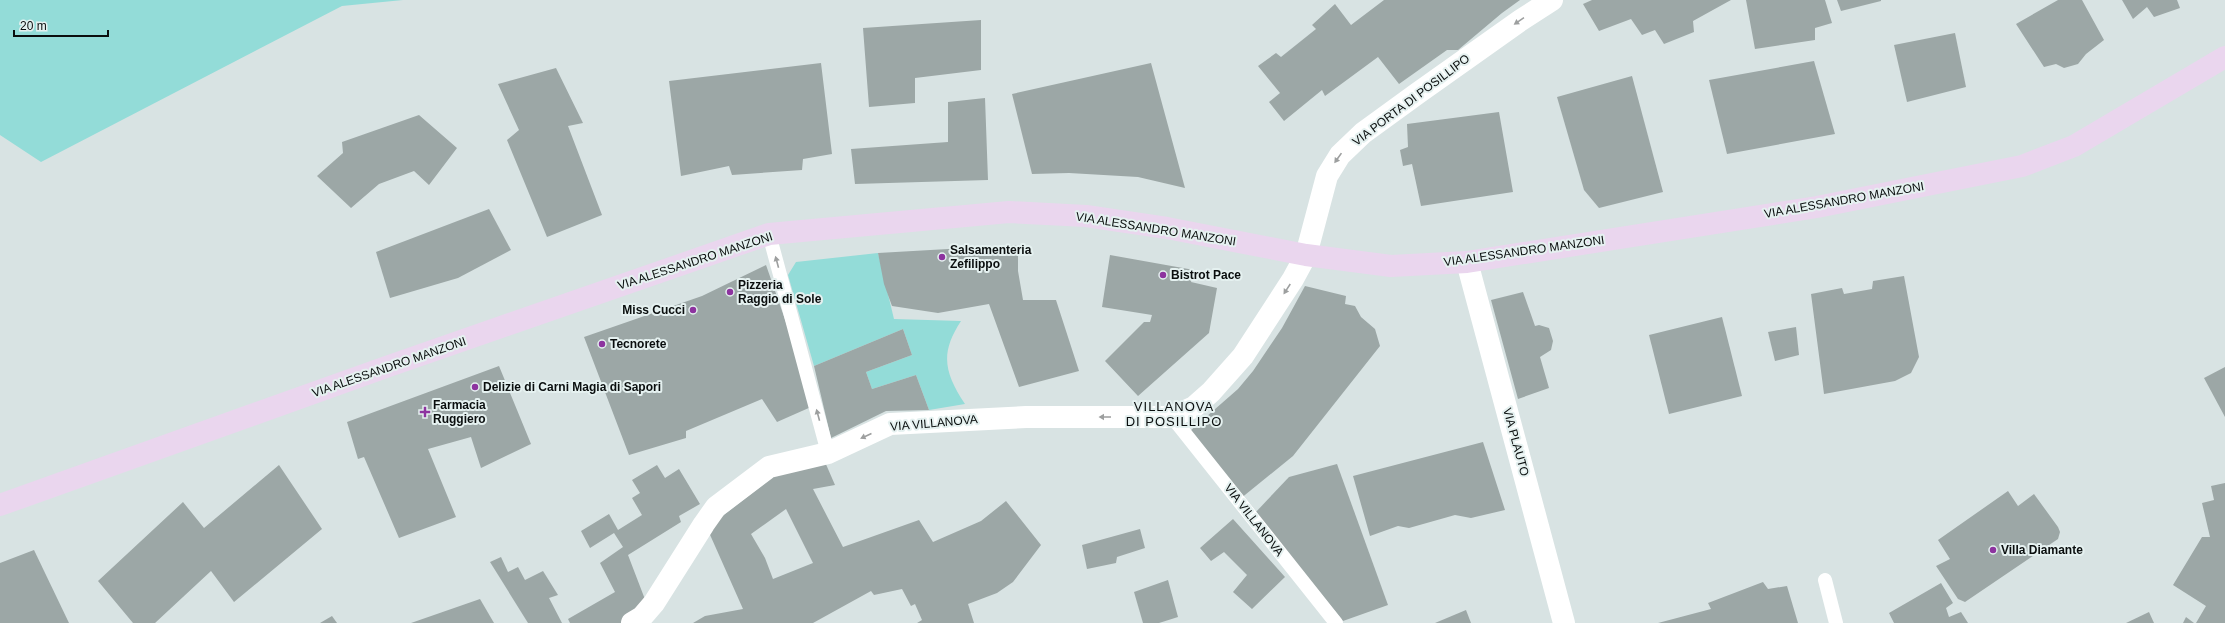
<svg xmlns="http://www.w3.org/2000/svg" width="2225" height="623" font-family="Arial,sans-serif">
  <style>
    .green { fill: #93dcd8 }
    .building { fill: #9ca7a6; fill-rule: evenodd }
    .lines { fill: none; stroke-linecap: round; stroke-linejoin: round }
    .lane { stroke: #fff; stroke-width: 14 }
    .street { stroke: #fff; stroke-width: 22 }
    .secondary { stroke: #ead6ee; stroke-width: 22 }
    .oneway { fill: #9d9f9f }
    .poi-dot { fill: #8d339f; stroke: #e5f1f0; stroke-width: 1.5 }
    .labels { text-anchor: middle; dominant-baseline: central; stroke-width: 4; stroke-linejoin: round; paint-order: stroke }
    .street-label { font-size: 12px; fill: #0a0e0e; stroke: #e5f1f0 }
    .poi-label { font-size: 12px; font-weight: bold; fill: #0a0e0e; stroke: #e5f1f0; text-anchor: start }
    .neighbourhood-label { font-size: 13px; letter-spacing: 1px; fill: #0a0e0e; stroke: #e5f1f0 }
  </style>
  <rect width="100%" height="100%" fill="#d8e3e3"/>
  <g class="green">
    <path d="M 0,0 L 403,0 L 342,6 L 41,162 L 0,135 Z"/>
    <path d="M 878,253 L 894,319 L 961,321 C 940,353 944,372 965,404 L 929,410 L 916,375 L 872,389 L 866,372 L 912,355 L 903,329 L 814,366 L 788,275 L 796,262 Z"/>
  </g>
  <g class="building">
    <path d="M 1384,0 L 1520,0 L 1502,13 L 1458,50 L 1447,50 L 1399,84 L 1378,57 L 1325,96 L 1322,90 L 1284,121 L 1269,102 L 1280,93 L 1258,66 L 1276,53 L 1281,57 L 1316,29 L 1312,25 L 1335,4 L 1351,25 Z"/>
    <path d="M 1592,0 L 1731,0 L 1693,21 L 1694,32 L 1664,44 L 1655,30 L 1642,35 L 1631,19 L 1599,31 L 1583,4 Z"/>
    <path d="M 1746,0 L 1825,0 L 1832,23 L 1815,28 L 1815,40 L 1755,49 Z"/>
    <path d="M 1837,0 L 1881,0 L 1881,1 L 1841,11 Z"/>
    <path d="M 2058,0 L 2082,0 L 2104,40 L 2086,54 L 2078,64 L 2064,68 L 2056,64 L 2044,67 L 2016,24 Z"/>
    <path d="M 2122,0 L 2177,0 L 2180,8 L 2154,17 L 2147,7 L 2133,19 Z"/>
    <path d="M 981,20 L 981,70 L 915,78 L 915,103 L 869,107 L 863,28 Z"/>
    <path d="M 1955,33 L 1966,87 L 1907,102 L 1894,45 Z"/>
    <path d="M 1814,61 L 1835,134 L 1727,154 L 1709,80 Z"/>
    <path d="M 821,63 L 832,154 L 803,159 L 802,170 L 732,175 L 729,166 L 681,176 L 669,81 Z"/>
    <path d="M 1151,63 L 1185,188 L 1138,177 L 1069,173 L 1032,174 L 1012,94 Z"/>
    <path d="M 556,68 L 583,123 L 568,126 L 602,215 L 547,237 L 507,140 L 519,130 L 498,84 Z"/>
    <path d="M 1632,76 L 1663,192 L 1599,208 L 1584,190 L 1557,97 Z"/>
    <path d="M 985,98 L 988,180 L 855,184 L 851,149 L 948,142 L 948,102 Z"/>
    <path d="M 1499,112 L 1513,192 L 1421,206 L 1412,164 L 1403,166 L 1400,150 L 1408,147 L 1407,124 Z"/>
    <path d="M 419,115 L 457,148 L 429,185 L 414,171 L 379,184 L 351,208 L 317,176 L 343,153 L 342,142 Z"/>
    <path d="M 489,209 L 511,250 L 458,278 L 390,298 L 376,252 Z"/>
    <path d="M 1018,245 L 1018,271 L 1023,300 L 1056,300 L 1079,371 L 1019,387 L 989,304 L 938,313 L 892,306 L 884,284 L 878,253 Z"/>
    <path d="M 1110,255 L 1194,270 L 1191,282 L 1217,288 L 1209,333 L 1138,396 L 1105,361 L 1144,322 L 1150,322 L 1152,315 L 1102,307 Z"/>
    <path d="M 766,265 L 789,331 L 811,407 L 777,422 L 762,399 L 686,431 L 686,438 L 629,455 L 584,337 L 702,296 Z"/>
    <path d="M 1904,276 L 1919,357 L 1911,373 L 1895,381 L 1824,394 L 1811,294 L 1842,288 L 1844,294 L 1872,289 L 1873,281 Z"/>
    <path d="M 1305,286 L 1346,296 L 1345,304 L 1355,306 L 1361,317 L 1375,329 L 1380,346 L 1293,456 L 1240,499 L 1190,431 L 1238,389 L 1253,371 L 1282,328 Z"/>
    <path d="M 1523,292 L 1535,326 L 1539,325 L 1549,328 L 1553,341 L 1551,350 L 1540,357 L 1549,388 L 1518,399 L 1491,300 Z"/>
    <path d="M 1722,317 L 1742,396 L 1669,414 L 1649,335 Z"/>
    <path d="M 1796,327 L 1799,355 L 1775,361 L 1768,332 Z"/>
    <path d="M 903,329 L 912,355 L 866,372 L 872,389 L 916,375 L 929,410 L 886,411 L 831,438 L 814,366 Z"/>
    <path d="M 499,366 L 531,444 L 481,468 L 471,437 L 428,449 L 456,517 L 399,538 L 364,457 L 358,459 L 347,422 Z"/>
    <path d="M 2225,367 L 2225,417 L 2204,378 Z"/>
    <path d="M 1483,442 L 1505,510 L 1471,518 L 1455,515 L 1409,528 L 1398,526 L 1370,536 L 1353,476 Z"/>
    <path d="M 825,462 L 835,485 L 813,489 L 843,547 L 919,520 L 933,542 L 981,521 L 1006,501 L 1041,545 L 1013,582 L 997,593 L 968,604 L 974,623 L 917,623 L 922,620 L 915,604 L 911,606 L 902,589 L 874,595 L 871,591 L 813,623 L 693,623 L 705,616 L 743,609 L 707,528 L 777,474 ZM 786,509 L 813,563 L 773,579 L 765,558 L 751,534 Z"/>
    <path d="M 1337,464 L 1388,605 L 1343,621 L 1255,513 L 1289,477 Z"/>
    <path d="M 279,465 L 322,529 L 234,602 L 211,571 L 155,623 L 133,623 L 98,581 L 183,502 L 204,528 Z"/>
    <path d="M 657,465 L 665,478 L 679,469 L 700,504 L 679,516 L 681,522 L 628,555 L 646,602 L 622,623 L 570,623 L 568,619 L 615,592 L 600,563 L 623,547 L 614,533 L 590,548 L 581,531 L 609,514 L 618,530 L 642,515 L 632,498 L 640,493 L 632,480 Z"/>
    <path d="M 2225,483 L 2225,623 L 2196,623 L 2206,606 L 2173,585 L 2202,537 L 2210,537 L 2202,503 L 2214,500 L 2211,486 Z"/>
    <path d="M 2008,491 L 2018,506 L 2034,494 L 2058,527 L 2060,532 L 2058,539 L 1965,602 L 1958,599 L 1936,566 L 1950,559 L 1938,540 Z"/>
    <path d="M 1233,519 L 1285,577 L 1252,609 L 1233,592 L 1247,575 L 1224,552 L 1211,561 L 1200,548 Z"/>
    <path d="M 1140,529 L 1145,548 L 1117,557 L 1116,563 L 1087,569 L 1082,545 Z"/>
    <path d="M 34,550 L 69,623 L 0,623 L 0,563 Z"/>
    <path d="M 501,557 L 508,572 L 518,567 L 525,580 L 543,571 L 558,595 L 549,598 L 562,623 L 528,623 L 490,562 Z"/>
    <path d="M 1168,580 L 1178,617 L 1159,623 L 1143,623 L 1134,592 Z"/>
    <path d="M 1763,582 L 1768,589 L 1787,586 L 1798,623 L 1658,623 L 1711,609 L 1708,603 Z"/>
    <path d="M 1941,583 L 1953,603 L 1946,608 L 1949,617 L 1961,612 L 1968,623 L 1894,623 L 1889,613 Z"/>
    <path d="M 480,599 L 494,623 L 411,623 Z"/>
    <path d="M 1466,610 L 1471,623 L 1435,623 Z"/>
    <path d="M 2149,612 L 2154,623 L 2126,623 Z"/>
    <path d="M 332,616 L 337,623 L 320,623 Z"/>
    <path d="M 2186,617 L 2194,623 L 2183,623 Z"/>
  </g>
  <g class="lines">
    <g class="lane">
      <path d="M 769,234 L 828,453"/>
      <path d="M 1172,417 L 1336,623"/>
      <path d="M 1825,580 L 1836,623"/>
    </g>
    <g class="street">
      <path d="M 1467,262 L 1564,623"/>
      <path d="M 632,623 L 642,617 L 654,603 L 704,524 L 716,507 L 769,467 L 828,453 L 890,424 L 1026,417 L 1172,417 L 1194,407 L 1211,392 L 1243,356 L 1293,279 L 1306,255 L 1327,176 L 1340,155 L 1363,133 L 1418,93 L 1521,20 L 1552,0"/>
    </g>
    <path class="secondary" d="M 0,505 L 389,366 L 769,234 L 1009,212 L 1086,216 L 1167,228 L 1306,255 L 1391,266 L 1467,262 L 1817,207 L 2022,166 L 2074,146 L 2225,57"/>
  </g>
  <defs><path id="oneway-solid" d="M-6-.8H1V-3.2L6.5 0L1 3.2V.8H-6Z"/></defs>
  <g class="oneway">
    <use href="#oneway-solid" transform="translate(1519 21) rotate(146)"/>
    <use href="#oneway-solid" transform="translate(1338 158) rotate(125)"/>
    <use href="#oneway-solid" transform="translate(777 262) rotate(-105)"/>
    <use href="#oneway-solid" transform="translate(1287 289) rotate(123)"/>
    <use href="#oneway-solid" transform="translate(818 415) rotate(-105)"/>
    <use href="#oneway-solid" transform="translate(1105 417) rotate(180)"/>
    <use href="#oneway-solid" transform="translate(866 436) rotate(156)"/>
  </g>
  <g class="poi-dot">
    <circle cx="942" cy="257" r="4"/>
    <circle cx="1163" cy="275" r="4"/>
    <circle cx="730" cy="292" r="4"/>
    <circle cx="693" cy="310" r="4"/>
    <circle cx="602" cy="344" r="4"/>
    <circle cx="475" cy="387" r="4"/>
    <path d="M423 406h4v4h4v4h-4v4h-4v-4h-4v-4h4z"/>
    <circle cx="1993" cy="550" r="4"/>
  </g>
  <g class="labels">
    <g class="street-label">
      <text transform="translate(1411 100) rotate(-37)">VIA PORTA DI POSILLIPO</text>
      <text transform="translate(1844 200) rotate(-10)">VIA ALESSANDRO MANZONI</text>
      <text transform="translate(1156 229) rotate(9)">VIA ALESSANDRO MANZONI</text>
      <text transform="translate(1524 251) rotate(-8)">VIA ALESSANDRO MANZONI</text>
      <text transform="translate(695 261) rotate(-18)">VIA ALESSANDRO MANZONI</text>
      <text transform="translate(389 367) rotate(-19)">VIA ALESSANDRO MANZONI</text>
      <text transform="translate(934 423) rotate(-5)">VIA VILLANOVA</text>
      <text transform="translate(1516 442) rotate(75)">VIA PLAUTO</text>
      <text transform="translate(1254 520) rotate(52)">VIA VILLANOVA</text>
    </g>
    <g class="poi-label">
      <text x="950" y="250">Salsamenteria<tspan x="950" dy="14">Zefilippo</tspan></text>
      <text x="1171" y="275">Bistrot Pace</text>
      <text x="738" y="285">Pizzeria<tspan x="738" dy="14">Raggio di Sole</tspan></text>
      <text x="685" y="310" text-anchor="end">Miss Cucci</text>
      <text x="610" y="344">Tecnorete</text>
      <text x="483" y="387">Delizie di Carni Magia di Sapori</text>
      <text x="433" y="405">Farmacia<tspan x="433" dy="14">Ruggiero</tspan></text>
      <text x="2001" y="550">Villa Diamante</text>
    </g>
    <g class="neighbourhood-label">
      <text x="1174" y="406">VILLANOVA<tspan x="1174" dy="15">DI POSILLIPO</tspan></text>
    </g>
  </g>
  <path d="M14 30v6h94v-6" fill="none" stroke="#0a0e0e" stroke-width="2"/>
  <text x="20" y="30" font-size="12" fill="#0a0e0e" stroke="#e5f1f0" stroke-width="3" paint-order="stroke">20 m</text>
</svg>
